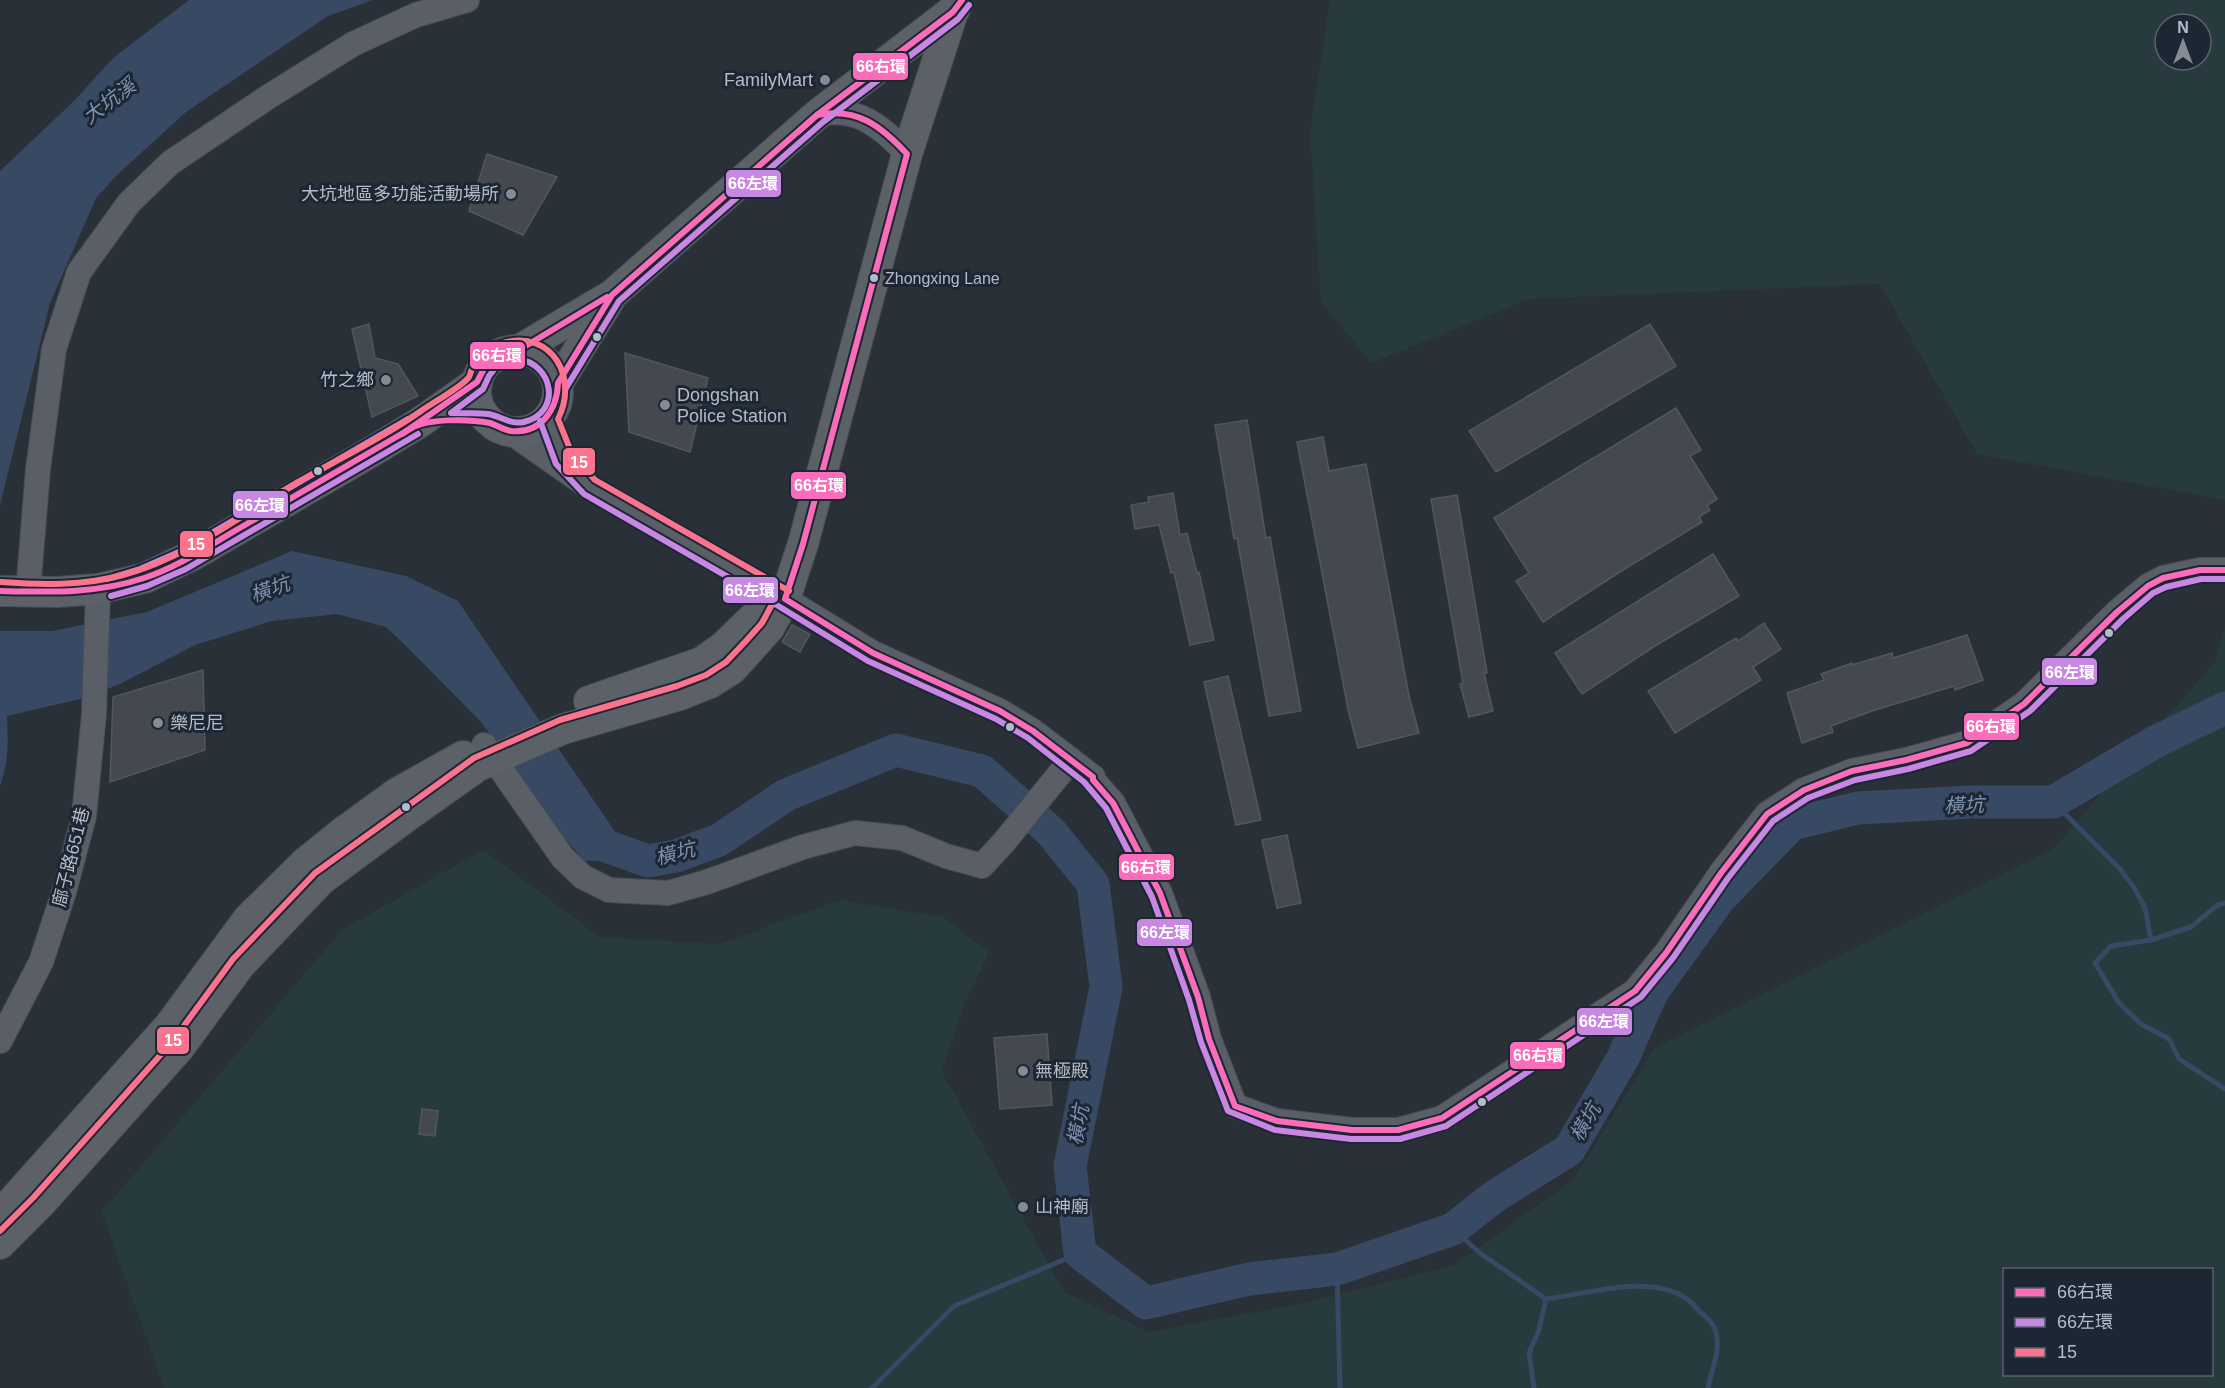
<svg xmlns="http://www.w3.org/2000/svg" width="2225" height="1388" font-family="Helvetica,'Noto Sans TC',sans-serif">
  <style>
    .green { fill: #273a3e; fill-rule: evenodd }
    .water { fill: #384963 }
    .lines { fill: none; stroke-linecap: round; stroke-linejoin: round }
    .stream { stroke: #384963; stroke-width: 5 }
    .river { stroke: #384963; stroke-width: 33 }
    .building { fill: #444950; stroke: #52575f; stroke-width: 1.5 }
    .minor-casing { stroke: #484c53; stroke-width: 26 }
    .major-casing { stroke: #484c55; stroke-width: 32 }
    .minor { stroke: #5a5e66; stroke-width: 24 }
    .major { stroke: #5c6168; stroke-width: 30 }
    .bus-1-casing { stroke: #1d2633; stroke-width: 10 }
    .bus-2-casing { stroke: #1d2633; stroke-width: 10 }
    .bus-3-casing { stroke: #1d2633; stroke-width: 10 }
    .bus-1 { stroke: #fb6dba; stroke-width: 6 }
    .bus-2 { stroke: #c787e3; stroke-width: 6 }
    .bus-3 { stroke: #fc738d; stroke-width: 6 }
    .poi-dot { fill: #848b96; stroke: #1d2633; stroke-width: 2 }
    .bus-dot { fill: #b4bcc9; stroke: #1d2633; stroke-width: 2 }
    .labels { text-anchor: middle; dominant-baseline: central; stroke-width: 6; stroke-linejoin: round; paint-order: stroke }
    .bus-label { font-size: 16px; fill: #b4bcc9; stroke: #1d2633; text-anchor: start }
    .poi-label { font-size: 18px; fill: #b4bcc9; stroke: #1d2633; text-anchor: start }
    .street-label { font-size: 18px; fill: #b4bcc9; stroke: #1d2633 }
    .water-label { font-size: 20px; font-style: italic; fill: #7c92b1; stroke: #1d2633 }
    .line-badge { stroke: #1d2633; stroke-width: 2 }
    .badge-label { font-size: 16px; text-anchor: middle; font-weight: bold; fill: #fff }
  </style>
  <rect width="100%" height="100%" fill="#2a3038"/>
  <g class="green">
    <path d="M 1330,0 L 2225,0 L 2225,500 L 1977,454 L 1880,284 L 1530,299 L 1371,363 L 1321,302 L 1310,132 ZM 2165,24 L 2201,24 L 2201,60 L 2165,60 Z"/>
    <path d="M 2225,629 L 2225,1388 L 164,1388 L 102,1212 L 342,930 L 483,850 L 600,937 L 720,944 L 840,900 L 942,917 L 989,952 L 964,1006 L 942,1072 L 1064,1292 L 1149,1332 L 1298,1304 L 1453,1266 L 1573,1180 L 1655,1048 L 2053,849 L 2215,662 ZM 2004,1270 L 2212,1270 L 2212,1374 L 2004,1374 Z"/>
  </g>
  <g class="water">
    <path d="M 189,0 L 373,0 L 328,16 L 186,112 L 117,175 L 96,198 L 50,303 L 0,505 L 0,171 L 75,100 L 113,58 Z"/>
    <path d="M 292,551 L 406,576 L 458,601 L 624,845 L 648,861 L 584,861 L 550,821 L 482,723 L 408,648 L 386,627 L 337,614 L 272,621 L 195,645 L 120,684 L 84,698 L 7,716 C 8,741 9,762 0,786 L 0,631 L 52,631 L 147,612 Z"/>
  </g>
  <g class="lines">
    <g class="stream">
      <path d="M 2053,802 L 2120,869 L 2135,889 L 2145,908 L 2151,940 L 2111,946 L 2095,963 L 2119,1003 L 2141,1024 L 2169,1039 L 2179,1059 L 2225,1089"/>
      <path d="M 2151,940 L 2191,927 L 2218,905 L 2225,903"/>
      <path d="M 1453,1229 L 1480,1253 L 1546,1299 L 1539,1330 L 1529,1353 L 1534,1388"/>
      <path d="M 1337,1269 L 1340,1388"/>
      <path d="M 1546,1299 C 1588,1294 1650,1273 1687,1299 C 1692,1303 1696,1308 1700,1312 C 1709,1319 1716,1326 1717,1338 C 1719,1355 1711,1371 1708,1388"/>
      <path d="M 872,1388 L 954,1306 L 1080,1253"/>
    </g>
    <path class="river" d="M 606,846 L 648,861 L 676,856 L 719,840 L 786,795 L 896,750 L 982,771 L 1051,832 L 1093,884 L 1106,987 L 1070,1166 L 1080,1253 L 1146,1303 L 1249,1279 L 1337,1269 L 1453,1229 L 1495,1196 L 1569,1150 L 1623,1058 L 1652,992 L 1719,899 L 1792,824 L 1858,808 L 1972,802 L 2053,802 L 2155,742 L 2225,708"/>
  </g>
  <g class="building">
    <path d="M 487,154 L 557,177 L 523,235 L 469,211 Z"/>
    <path d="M 369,324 L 375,358 L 398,364 L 418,396 L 372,417 L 352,329 Z"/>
    <path d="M 1650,324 L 1676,366 L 1496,472 L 1469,431 Z"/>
    <path d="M 625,353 L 708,378 L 690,452 L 629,432 Z"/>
    <path d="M 1676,408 L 1701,450 L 1690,456 L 1717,499 L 1707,506 L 1710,510 L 1699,517 L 1702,522 L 1618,573 L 1543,622 L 1516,581 L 1529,573 L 1494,518 Z"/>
    <path d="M 1247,420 L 1266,538 L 1270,537 L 1301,711 L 1269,716 L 1237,538 L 1234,539 L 1215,425 Z"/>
    <path d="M 1323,437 L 1329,471 L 1366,464 L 1409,696 L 1419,733 L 1358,748 L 1348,709 L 1297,442 Z"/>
    <path d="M 1173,493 L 1180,535 L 1187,533 L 1197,573 L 1199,572 L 1214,640 L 1190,645 L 1174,572 L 1171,573 L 1159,525 L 1135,529 L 1131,505 L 1149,502 L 1148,497 Z"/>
    <path d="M 1457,495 L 1487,673 L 1484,673 L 1493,711 L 1469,717 L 1460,684 L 1463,683 L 1431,499 Z"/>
    <path d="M 1713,554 L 1739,596 L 1655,646 L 1582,694 L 1555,653 Z"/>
    <path d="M 1764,623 L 1781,649 L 1753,667 L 1761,680 L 1675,733 L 1648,691 L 1736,638 L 1738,641 Z"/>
    <path d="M 792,625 L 810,634 L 800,652 L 782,642 Z"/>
    <path d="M 1967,635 L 1983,680 L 1955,690 L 1954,686 L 1875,710 L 1831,726 L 1833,732 L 1802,743 L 1787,693 L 1824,680 L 1821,674 L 1852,663 L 1852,665 L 1892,653 L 1893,658 Z"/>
    <path d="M 203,670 L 205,750 L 110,782 L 113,697 Z"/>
    <path d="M 1228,676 L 1261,820 L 1236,825 L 1204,682 Z"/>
    <path d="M 1287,835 L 1301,903 L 1277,908 L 1262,840 Z"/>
    <path d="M 1047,1034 L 1052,1105 L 1000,1109 L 994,1038 Z"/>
    <path d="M 422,1109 L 438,1111 L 435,1136 L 419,1134 Z"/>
  </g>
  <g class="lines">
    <g class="minor-casing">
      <g id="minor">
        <path d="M 817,115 C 854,104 883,127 907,154"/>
        <path d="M 548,418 L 564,459 L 575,472"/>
        <path d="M 509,431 L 589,487 L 785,599 L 873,653 L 1000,711 L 1033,731 L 1093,777 L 1093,780 L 1113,803 L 1160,893 L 1198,997 L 1209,1039 L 1235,1106 L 1277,1121 L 1352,1130 L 1398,1130 L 1442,1118 L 1635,991 L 1666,953 L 1721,873 L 1767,814 L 1804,790 L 1852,771 L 1906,760 L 1967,743 L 2024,704 L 2117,612 L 2148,586 L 2163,578 L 2200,570 L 2225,570"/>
        <path d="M 28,592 L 38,469 L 54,349 L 79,272 L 129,203 L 170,163 L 268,97 L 353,44 L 416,15 L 467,0"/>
        <path d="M 484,745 L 563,858 L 583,877 L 609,890 L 668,893 L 707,882 L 803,847 L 855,833 L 902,838 L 946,856 L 982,866 L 1004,842 L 1071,760"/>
        <path d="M 0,1041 L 41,962 L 64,892 L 84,816 L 94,714 L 98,589"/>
      </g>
    </g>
    <g class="major-casing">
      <g id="major">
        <path d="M 519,350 L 612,295 L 817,115 L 955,9"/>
        <circle cx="517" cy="391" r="41"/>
        <path d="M 558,383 L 610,299"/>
        <path d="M 0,591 L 57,592 L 98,589 L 145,578 L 195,554 L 366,455 L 419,423 L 477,382"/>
        <path d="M 589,701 L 702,662 L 723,647 L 752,619 L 770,608"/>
        <path d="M 0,1215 L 170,1025 L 248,919 L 306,862 L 342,833 L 397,793 L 463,756"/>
        <path d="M 0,1244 L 40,1204 L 179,1048 L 240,965 L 321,880 L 409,815 L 478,766 L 563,729 L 680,695 L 710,683 L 732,669 L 769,628 L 785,599 L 803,544 L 907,154 L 953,12"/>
      </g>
    </g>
    <use href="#minor" class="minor"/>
    <use href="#major" class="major"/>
    <g class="bus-1-casing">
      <g id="bus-1">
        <path d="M 798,132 L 817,115 L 953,12 L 962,0"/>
        <path d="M 402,434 L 477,382 L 486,365 L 495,356 L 507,351 L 519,350 L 607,297"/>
        <path d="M 0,591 C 48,592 97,594 144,578 C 179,567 213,543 245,525 C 300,493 355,461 410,429 C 427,418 469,419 490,423 C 497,425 503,430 511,431 C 541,434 557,410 558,383 L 612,295 L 817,115 C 857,107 881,126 907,154 L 803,544 L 785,599 L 873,653 L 1000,711 L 1033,731 L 1093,777 L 1093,780 L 1113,803 L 1160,893 L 1198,997 L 1209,1039 L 1235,1106 L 1277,1121 L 1352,1130 L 1398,1130 L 1442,1118 L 1635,991 L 1666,953 L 1721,873 L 1767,814 L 1804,790 L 1852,771 L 1906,760 L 1967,743 L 2024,704 L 2117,612 L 2148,586 L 2163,578 L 2200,570 L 2225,570"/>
      </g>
    </g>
    <g class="bus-2-casing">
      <g id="bus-2">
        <path d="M 517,359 C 554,363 562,413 524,422 C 510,425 501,416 488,414 C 476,413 463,413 451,413 L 483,389 L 489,376 L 496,367 L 505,362 Z"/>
        <path d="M 566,388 L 619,301 L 823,122 L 958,19 L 969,5"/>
        <path d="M 540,421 L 556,464 L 584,494 L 780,607 L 868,661 L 996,719 L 1028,738 L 1084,782 L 1106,808 L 1152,897 L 1189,1000 L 1201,1042 L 1228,1111 L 1275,1130 L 1351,1139 L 1400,1139 L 1446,1126 L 1641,997 L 1673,958 L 1728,878 L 1773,821 L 1808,798 L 1855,780 L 1908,769 L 1971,751 L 2030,711 L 2123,619 L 2153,593 L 2166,587 L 2201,579 L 2225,579"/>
        <path d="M 107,579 L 140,569 L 179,552 L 408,419"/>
        <path d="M 111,596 L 147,586 L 186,569 L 418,434"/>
      </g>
    </g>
    <g class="bus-3-casing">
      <g id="bus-3">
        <path d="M 1,582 C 41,585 83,586 123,575 C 184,559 237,518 291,486 C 334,461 380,440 421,411 C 432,403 462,387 469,377 C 470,376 471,370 472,369 C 478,357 490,346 503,343 C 552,329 579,378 558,419 L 572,454 L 595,480 L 789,591"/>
        <path d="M 0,1231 L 33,1198 L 172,1042 L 233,959 L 315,873 L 474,758 L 560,720 L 677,686 L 706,675 L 726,662 L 745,642 L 762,623 L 777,595"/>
      </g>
    </g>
    <use href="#bus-1" class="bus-1"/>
    <use href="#bus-2" class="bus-2"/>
    <use href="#bus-3" class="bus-3"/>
  </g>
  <g class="poi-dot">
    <circle cx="825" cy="80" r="6"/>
    <circle cx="511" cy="194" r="6"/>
    <circle cx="386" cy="380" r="6"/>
    <circle cx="665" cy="405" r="6"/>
    <circle cx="158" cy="723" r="6"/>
    <circle cx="1023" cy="1071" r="6"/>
    <circle cx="1023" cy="1207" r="6"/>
  </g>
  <g class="bus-dot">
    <circle cx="874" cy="278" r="5"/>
    <circle cx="597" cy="337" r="5"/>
    <circle cx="318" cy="471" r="5"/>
    <circle cx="2109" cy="633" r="5"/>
    <circle cx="1010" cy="727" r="5"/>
    <circle cx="406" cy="807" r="5"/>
    <circle cx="1482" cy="1102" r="5"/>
  </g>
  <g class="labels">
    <g class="bus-label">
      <text x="885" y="278">Zhongxing Lane</text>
    </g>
    <g class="poi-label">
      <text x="813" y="80" text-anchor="end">FamilyMart</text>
      <text x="499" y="194" text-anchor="end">大坑地區多功能活動場所</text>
      <text x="374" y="380" text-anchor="end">竹之鄉</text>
      <text x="677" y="395">Dongshan<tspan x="677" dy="21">Police Station</tspan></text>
      <text x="170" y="723">樂尼尼</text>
      <text x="1035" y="1071">無極殿</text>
      <text x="1035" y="1207">山神廟</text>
    </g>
    <g class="street-label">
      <text transform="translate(71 857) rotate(-76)">廍子路651巷</text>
    </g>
    <g class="water-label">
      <text transform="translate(109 101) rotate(-37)">大坑溪</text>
      <text transform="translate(270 589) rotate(-19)">橫坑</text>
      <text transform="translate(1964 805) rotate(-2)">橫坑</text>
      <text transform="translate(675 853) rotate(-14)">橫坑</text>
      <text transform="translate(1585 1122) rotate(-60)">橫坑</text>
      <text transform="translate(1078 1125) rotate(-79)">橫坑</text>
    </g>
  </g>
  <g class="line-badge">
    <rect x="852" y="52" width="57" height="29" rx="6" fill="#fb6dba"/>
    <rect x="725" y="169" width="57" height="29" rx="6" fill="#c787e3"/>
    <rect x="469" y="341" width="57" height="29" rx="6" fill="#fb6dba"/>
    <rect x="562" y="447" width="34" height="29" rx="6" fill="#fc738d"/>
    <rect x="790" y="471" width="57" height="29" rx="6" fill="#fb6dba"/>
    <rect x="232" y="490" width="57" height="29" rx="6" fill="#c787e3"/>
    <rect x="179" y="530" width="35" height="28" rx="6" fill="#fc738d"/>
    <rect x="722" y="576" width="57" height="28" rx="6" fill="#c787e3"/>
    <rect x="2041" y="657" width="57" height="29" rx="6" fill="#c787e3"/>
    <rect x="1963" y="712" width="57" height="29" rx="6" fill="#fb6dba"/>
    <rect x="1118" y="853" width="57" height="28" rx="6" fill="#fb6dba"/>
    <rect x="1136" y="918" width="57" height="29" rx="6" fill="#c787e3"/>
    <rect x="1576" y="1007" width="57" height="29" rx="6" fill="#c787e3"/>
    <rect x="156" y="1026" width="34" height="29" rx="6" fill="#fc738d"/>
    <rect x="1509" y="1041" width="57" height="29" rx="6" fill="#fb6dba"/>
  </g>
  <g class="badge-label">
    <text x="881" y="72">66右環</text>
    <text x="753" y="189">66左環</text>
    <text x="497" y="361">66右環</text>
    <text x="579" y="468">15</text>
    <text x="819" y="491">66右環</text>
    <text x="260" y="511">66左環</text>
    <text x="196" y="550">15</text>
    <text x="750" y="596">66左環</text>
    <text x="2070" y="678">66左環</text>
    <text x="1991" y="732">66右環</text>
    <text x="1146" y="873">66右環</text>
    <text x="1165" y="938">66左環</text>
    <text x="1604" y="1027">66左環</text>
    <text x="173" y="1046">15</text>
    <text x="1538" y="1061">66右環</text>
  </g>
  <rect x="2003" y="1268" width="210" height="108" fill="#1d2633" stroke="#59626f" stroke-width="1.5"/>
  <rect x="2015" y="1288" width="30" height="9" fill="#fb6dba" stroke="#59626f" stroke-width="1.5"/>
  <text x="2057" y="1298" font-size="18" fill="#b4bcc9">66右環</text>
  <rect x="2015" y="1318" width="30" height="9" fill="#c787e3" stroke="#59626f" stroke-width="1.5"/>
  <text x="2057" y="1328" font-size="18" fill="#b4bcc9">66左環</text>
  <rect x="2015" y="1348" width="30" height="9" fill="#fc738d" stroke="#59626f" stroke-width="1.5"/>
  <text x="2057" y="1358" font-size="18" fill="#b4bcc9">15</text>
  <g transform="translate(2183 42)"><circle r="28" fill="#1d2633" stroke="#59626f" stroke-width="1.5"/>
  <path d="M0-4.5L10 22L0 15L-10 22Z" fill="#848b96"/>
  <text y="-9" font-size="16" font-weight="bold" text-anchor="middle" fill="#b4bcc9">N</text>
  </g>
</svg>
